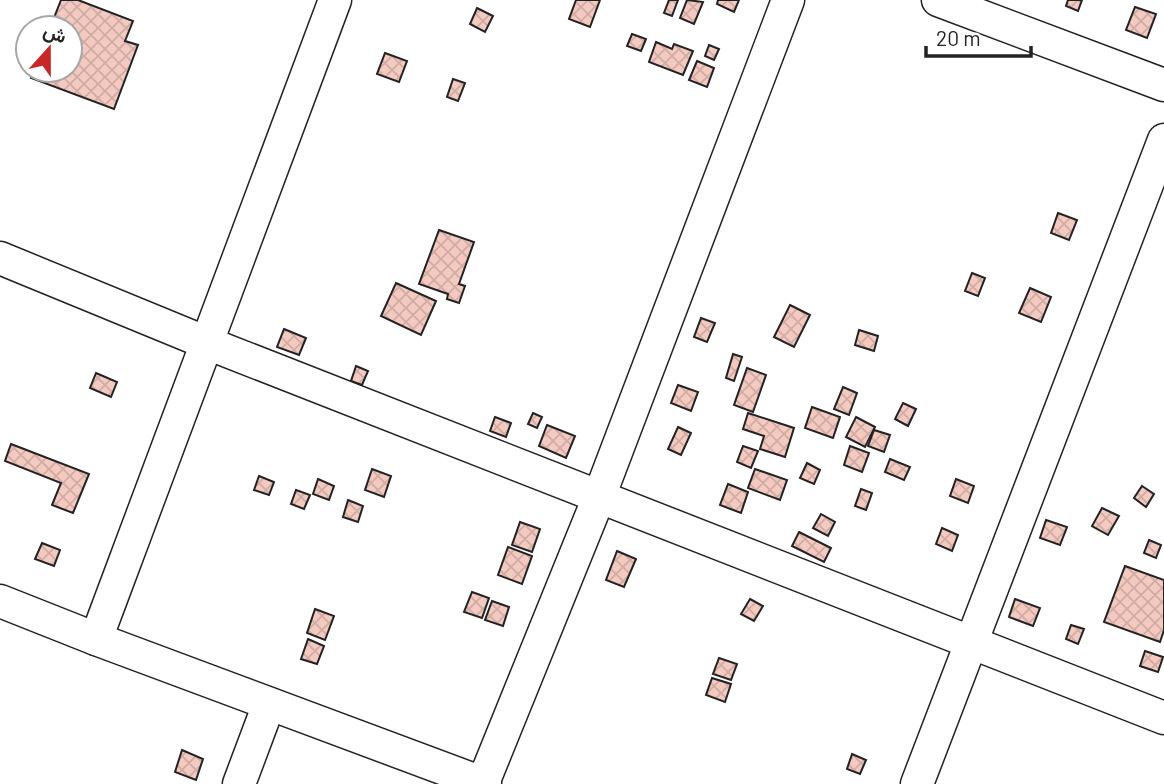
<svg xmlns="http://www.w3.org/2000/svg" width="1164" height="784" font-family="Barlow,Vazirmatn,sans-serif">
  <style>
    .building { fill: url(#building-cross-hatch); stroke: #222; stroke-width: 2 }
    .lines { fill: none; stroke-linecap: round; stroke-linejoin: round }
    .minor-casing { stroke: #222; stroke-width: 35 }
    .minor { stroke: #fff; stroke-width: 32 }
  </style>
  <defs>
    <pattern id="building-cross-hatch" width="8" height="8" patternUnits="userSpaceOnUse" patternTransform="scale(1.75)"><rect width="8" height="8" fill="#f3c9c0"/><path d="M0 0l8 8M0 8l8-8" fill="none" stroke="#d0aca5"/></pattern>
  </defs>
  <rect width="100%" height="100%" fill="#fff"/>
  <g class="building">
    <path d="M 61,0 L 78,0 L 133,21 L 125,41 L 138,45 L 114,109 L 31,78 L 34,70 L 70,70 L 70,28 L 50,28 Z"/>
    <path d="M 576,0 L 600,0 L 590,27 L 569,19 Z"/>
    <path d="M 669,0 L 678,0 L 672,16 L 664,13 Z"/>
    <path d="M 687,0 L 703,2 L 694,24 L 680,18 Z"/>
    <path d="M 718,0 L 739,0 L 734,12 L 717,4 Z"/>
    <path d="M 1068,0 L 1082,0 L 1078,11 L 1066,6 Z"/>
    <path d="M 1135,7 L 1156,14 L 1147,38 L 1126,30 Z"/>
    <path d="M 477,8 L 493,16 L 485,32 L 470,24 Z"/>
    <path d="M 632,34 L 646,39 L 641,51 L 627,46 Z"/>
    <path d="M 656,42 L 672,49 L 674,44 L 693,51 L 683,75 L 649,62 Z"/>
    <path d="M 709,45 L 719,49 L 714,60 L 705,56 Z"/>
    <path d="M 385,53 L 407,61 L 399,82 L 377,74 Z"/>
    <path d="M 697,61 L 714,68 L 707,87 L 689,80 Z"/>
    <path d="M 453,79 L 465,83 L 458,101 L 447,97 Z"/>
    <path d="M 1058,213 L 1077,220 L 1069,240 L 1051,233 Z"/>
    <path d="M 439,230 L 474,242 L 459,284 L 465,286 L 459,303 L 447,299 L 448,294 L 419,284 Z"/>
    <path d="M 972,273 L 985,278 L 978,296 L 965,291 Z"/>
    <path d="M 396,283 L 436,301 L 421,335 L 381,316 Z"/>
    <path d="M 1030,288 L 1051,297 L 1041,322 L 1019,313 Z"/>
    <path d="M 790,305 L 810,315 L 794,347 L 774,337 Z"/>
    <path d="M 701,318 L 715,323 L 707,342 L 694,337 Z"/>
    <path d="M 284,329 L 306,338 L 299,355 L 277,347 Z"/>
    <path d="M 859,330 L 878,336 L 874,351 L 855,345 Z"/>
    <path d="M 733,354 L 742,357 L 734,381 L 726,378 Z"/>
    <path d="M 356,366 L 368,371 L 362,385 L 351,381 Z"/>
    <path d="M 747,368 L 766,375 L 753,412 L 734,405 Z"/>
    <path d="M 96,373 L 117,382 L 111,397 L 90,388 Z"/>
    <path d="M 678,385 L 698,392 L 691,411 L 671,403 Z"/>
    <path d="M 843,387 L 857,393 L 849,415 L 834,409 Z"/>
    <path d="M 903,403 L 916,409 L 908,426 L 895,419 Z"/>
    <path d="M 812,407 L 840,417 L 833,438 L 805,428 Z"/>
    <path d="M 533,413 L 542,417 L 537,428 L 528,424 Z"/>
    <path d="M 748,413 L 794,428 L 785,457 L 760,449 L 764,436 L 743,429 Z"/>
    <path d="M 495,417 L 511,423 L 506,437 L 490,431 Z"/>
    <path d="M 856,417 L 875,427 L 865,447 L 846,437 Z"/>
    <path d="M 547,425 L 575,436 L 566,458 L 539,446 Z"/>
    <path d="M 678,427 L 691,433 L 681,455 L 668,449 Z"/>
    <path d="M 874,430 L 890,435 L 884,452 L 868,446 Z"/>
    <path d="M 11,444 L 89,474 L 73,513 L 52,505 L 61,483 L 5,461 Z"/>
    <path d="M 743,446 L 758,451 L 751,468 L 737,462 Z"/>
    <path d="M 850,446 L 869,453 L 862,472 L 844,465 Z"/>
    <path d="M 890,459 L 910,467 L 904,480 L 885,472 Z"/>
    <path d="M 807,463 L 820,470 L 814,484 L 800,478 Z"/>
    <path d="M 372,469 L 391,476 L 384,497 L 365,490 Z"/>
    <path d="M 755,469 L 787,480 L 780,500 L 748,488 Z"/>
    <path d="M 259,476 L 274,482 L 269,495 L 254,490 Z"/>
    <path d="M 318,479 L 334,486 L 329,500 L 313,494 Z"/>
    <path d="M 956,479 L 974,486 L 968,503 L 950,496 Z"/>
    <path d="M 728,484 L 748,492 L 741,513 L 720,505 Z"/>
    <path d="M 1142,486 L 1154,494 L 1146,507 L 1134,498 Z"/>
    <path d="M 861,489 L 872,493 L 866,510 L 855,506 Z"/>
    <path d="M 296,490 L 310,495 L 304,509 L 291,504 Z"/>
    <path d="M 348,500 L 363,506 L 358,522 L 343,517 Z"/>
    <path d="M 1102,508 L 1119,516 L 1108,535 L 1092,526 Z"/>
    <path d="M 821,514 L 835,522 L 828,536 L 813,528 Z"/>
    <path d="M 1046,520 L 1067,527 L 1060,545 L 1040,538 Z"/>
    <path d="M 520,522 L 540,529 L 532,552 L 512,545 Z"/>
    <path d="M 942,528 L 958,535 L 952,551 L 936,544 Z"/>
    <path d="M 799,532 L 831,548 L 824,562 L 792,546 Z"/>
    <path d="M 1149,540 L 1161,545 L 1156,558 L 1144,553 Z"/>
    <path d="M 42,543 L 60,550 L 54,566 L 35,559 Z"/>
    <path d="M 508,547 L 532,556 L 522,584 L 498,575 Z"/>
    <path d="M 617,551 L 636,559 L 624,587 L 606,580 Z"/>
    <path d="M 1125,566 L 1164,580 L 1164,630 L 1160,642 L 1104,622 Z"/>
    <path d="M 472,592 L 489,598 L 482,618 L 464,612 Z"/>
    <path d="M 750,599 L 763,606 L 754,621 L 741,614 Z"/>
    <path d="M 1015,599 L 1040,608 L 1033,626 L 1009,617 Z"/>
    <path d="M 492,601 L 509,607 L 503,626 L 485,620 Z"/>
    <path d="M 315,609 L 334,616 L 325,640 L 307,633 Z"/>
    <path d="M 1071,625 L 1084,629 L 1078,644 L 1066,639 Z"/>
    <path d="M 308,639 L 324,646 L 317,664 L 301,659 Z"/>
    <path d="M 1145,651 L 1163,657 L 1158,672 L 1140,666 Z"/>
    <path d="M 719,658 L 737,664 L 731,680 L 713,674 Z"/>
    <path d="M 712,678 L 731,684 L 725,702 L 706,695 Z"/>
    <path d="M 182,750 L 203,759 L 196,780 L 175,772 Z"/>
    <path d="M 852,754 L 866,760 L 860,774 L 847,769 Z"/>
  </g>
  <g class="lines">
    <g class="minor-casing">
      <g id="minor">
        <path d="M 938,0 L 1164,85"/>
        <path d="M 0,258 L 207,343 L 1164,718"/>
        <path d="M 0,601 L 96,639 L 485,784"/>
        <path d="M 96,639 L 335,0"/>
        <path d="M 483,783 L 599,497 L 788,0"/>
        <path d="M 239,784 L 269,704"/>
        <path d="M 917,784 L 1164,140"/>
      </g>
    </g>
    <use href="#minor" class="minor"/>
  </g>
  <g transform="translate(49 49) rotate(21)"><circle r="33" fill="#ffffff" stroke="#a7a7a7" stroke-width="2"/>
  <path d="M0-5L12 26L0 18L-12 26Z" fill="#c62828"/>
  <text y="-10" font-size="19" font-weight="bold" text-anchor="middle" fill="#222222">ش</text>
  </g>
  <path d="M926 46v10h105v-10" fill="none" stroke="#222222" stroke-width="3.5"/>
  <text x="936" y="46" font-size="21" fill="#222222" stroke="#ffffff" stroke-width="5" paint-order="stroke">20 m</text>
</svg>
